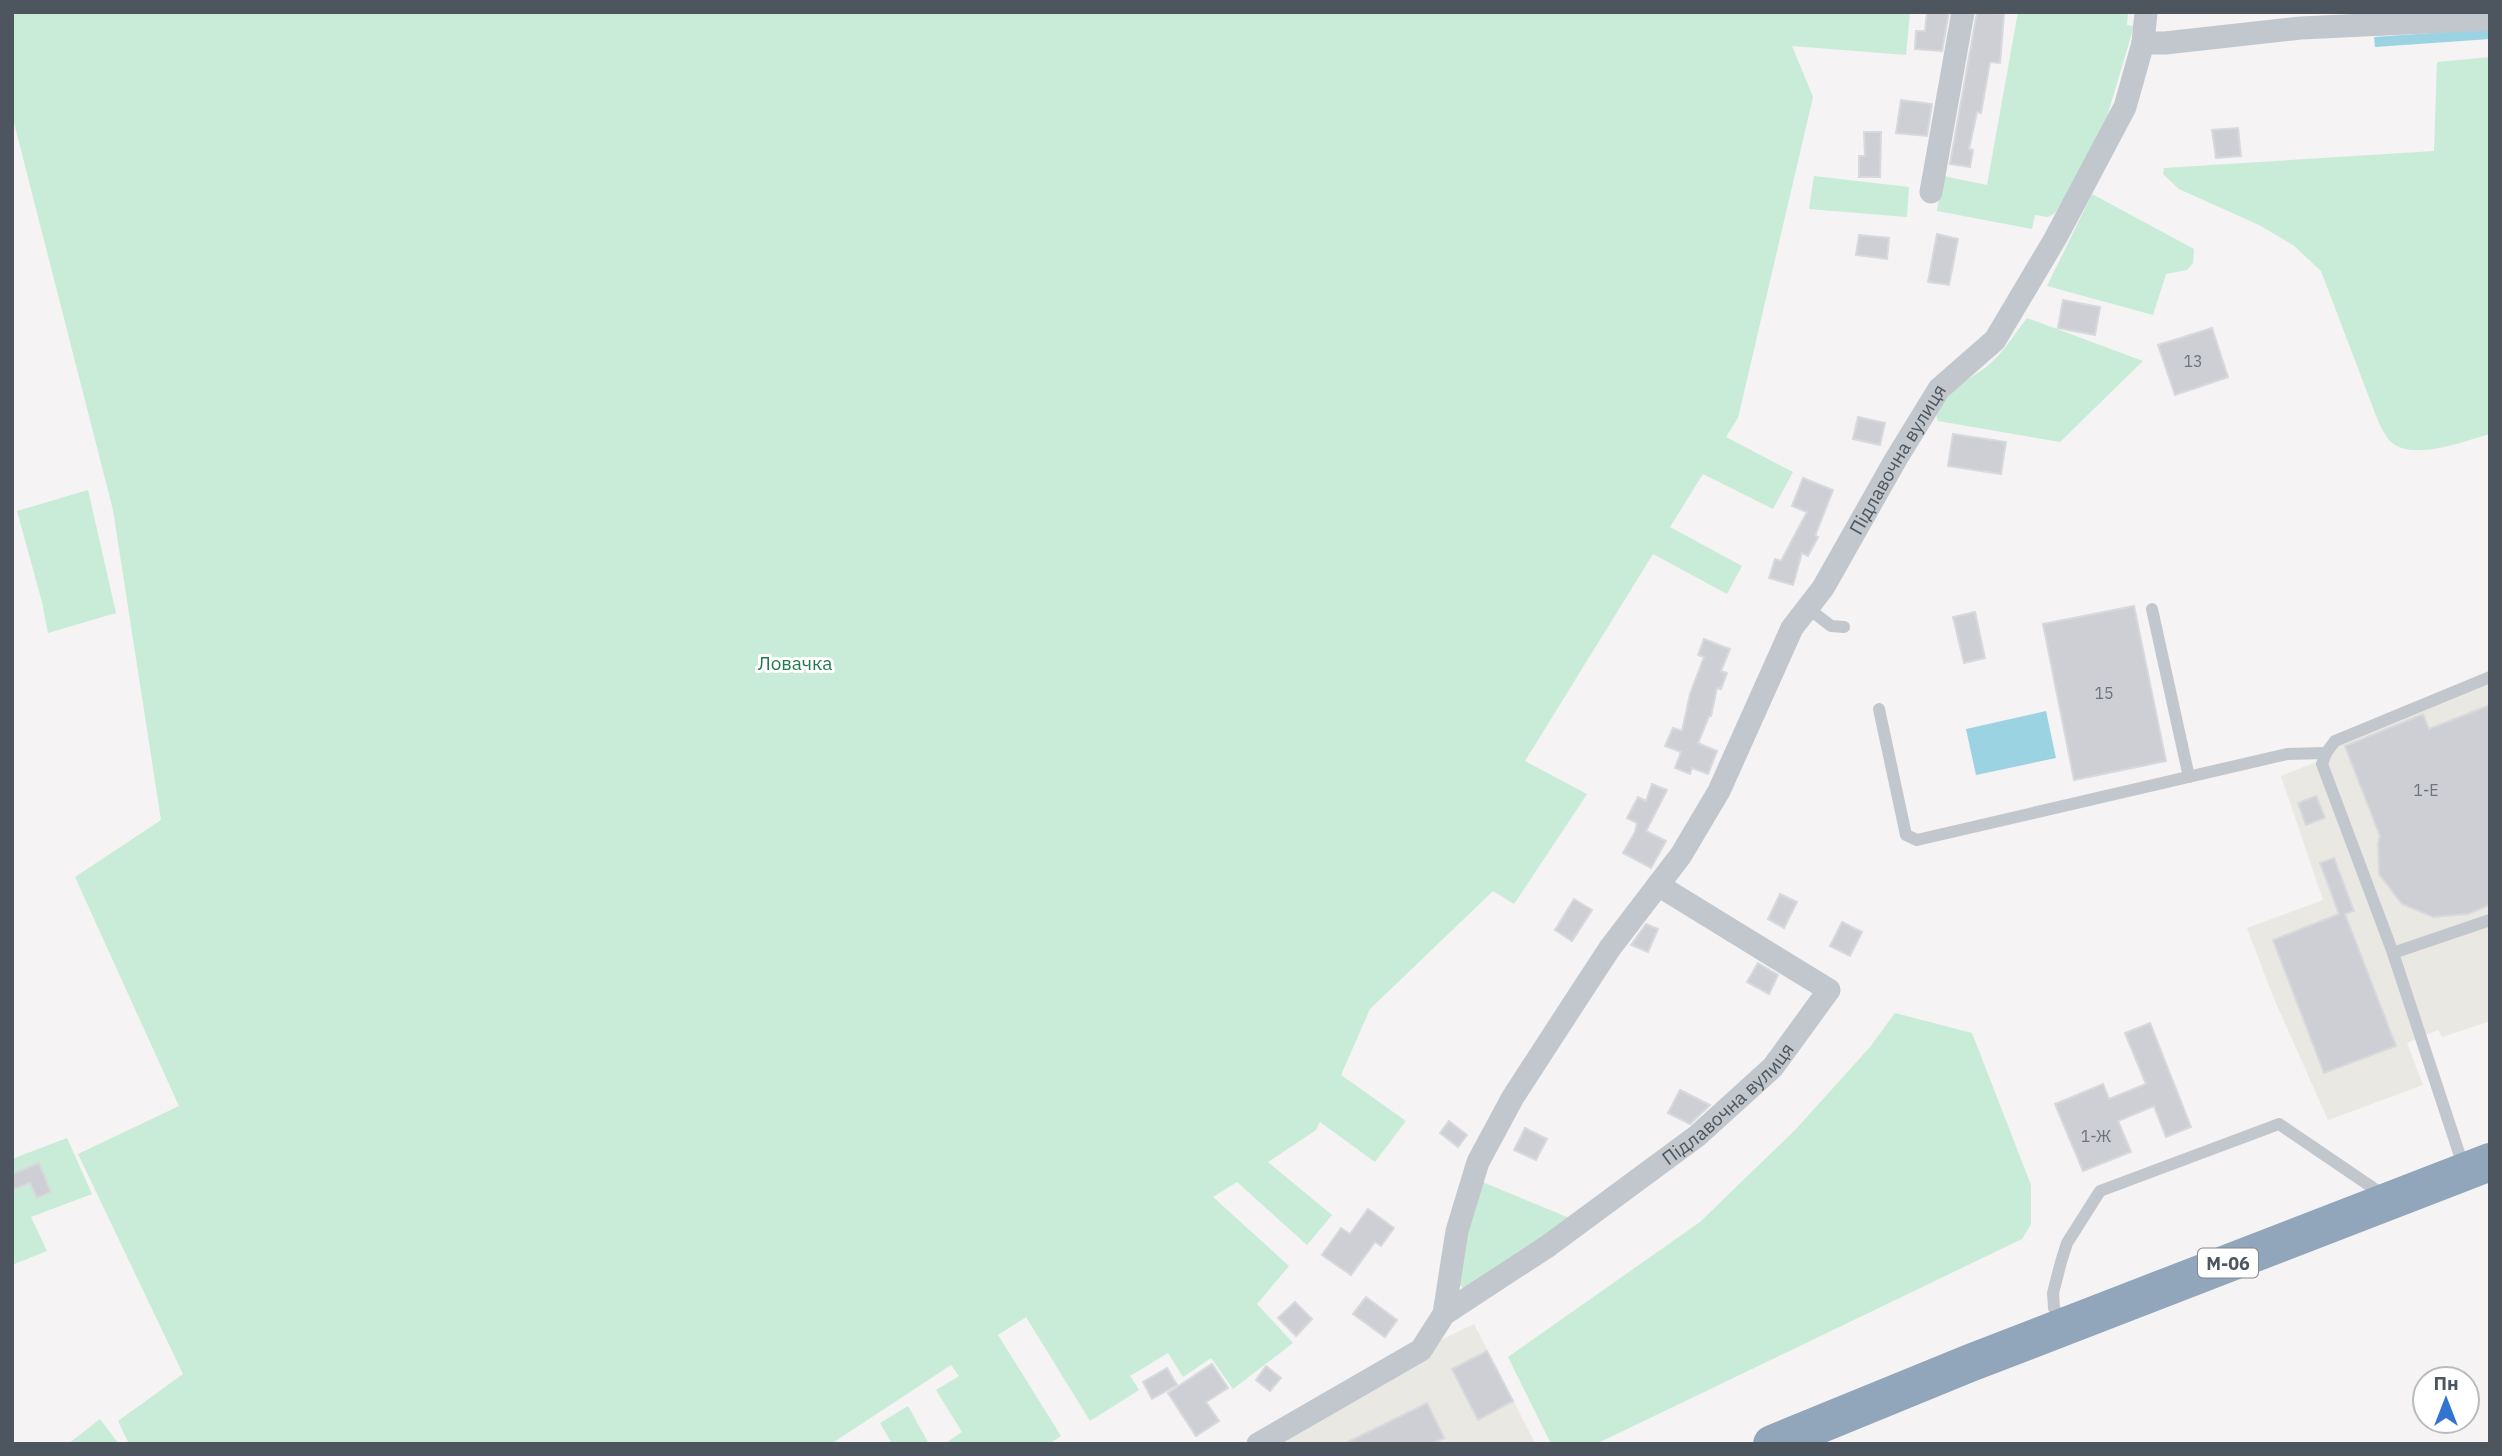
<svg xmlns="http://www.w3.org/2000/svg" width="2502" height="1456" font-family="'IBM Plex Sans',sans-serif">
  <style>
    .commercial { fill: #eae8e2 }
    .green { fill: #c8ecd7 }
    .water { fill: #9bd3e3 }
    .building { fill: #cecfd4; stroke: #d8d9dd; stroke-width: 2 }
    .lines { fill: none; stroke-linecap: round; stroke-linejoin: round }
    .lane { stroke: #c1c7cd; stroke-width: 12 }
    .street { stroke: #c1c7cd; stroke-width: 23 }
    .highway { stroke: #91a5bb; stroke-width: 38 }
    .labels { text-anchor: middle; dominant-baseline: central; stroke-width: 6; stroke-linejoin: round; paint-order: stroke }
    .number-label { font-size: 16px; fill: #6d747c }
    .shield { fill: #fff; stroke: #82898e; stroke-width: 2 }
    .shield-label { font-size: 18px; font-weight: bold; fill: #4d565e }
    .street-label { font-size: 19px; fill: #4d565e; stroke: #fff }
    .park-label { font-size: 19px; fill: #247950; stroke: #fff }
  </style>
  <rect width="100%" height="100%" fill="#f5f3f3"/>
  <g class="commercial">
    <path d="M 2490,677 L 2490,1021 L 2442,1037 L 2438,1030 L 2407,1043 L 2423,1085 L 2328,1120 L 2272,994 L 2247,928 L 2323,900 L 2281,776 L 2324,759 L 2335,741 Z"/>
    <path d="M 1474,1324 L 1535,1443 L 1263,1444 L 1421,1350 Z"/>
  </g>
  <g class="green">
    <path d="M 12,12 L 1910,12 L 1906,55 L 1792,46 L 1813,97 L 1738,418 L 1726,437 L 1793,472 L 1773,509 L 1703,474 L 1670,527 L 1742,566 L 1727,594 L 1653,554 L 1525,761 L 1587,794 L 1514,904 L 1493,891 L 1370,1009 L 1341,1075 L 1406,1121 L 1375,1162 L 1320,1122 L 1316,1130 L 1268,1162 L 1332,1215 L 1307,1245 L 1237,1182 L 1213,1197 L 1289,1266 L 1257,1304 L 1293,1343 L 1233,1389 L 1211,1358 L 1183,1377 L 1168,1353 L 1130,1376 L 1139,1390 L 1090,1421 L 1026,1317 L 998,1335 L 1061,1436 L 1049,1444 L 944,1444 L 962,1432 L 936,1390 L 959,1376 L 951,1365 L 831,1444 L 129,1444 L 118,1421 L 183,1374 L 78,1154 L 179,1106 L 75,877 L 161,820 L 113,510 L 12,115 Z"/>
    <path d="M 2018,12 L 2128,12 L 2127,25 L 2134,26 L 2107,117 L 2071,188 L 2055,213 L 2048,217 L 2035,215 L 2032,229 L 1937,211 L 1943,176 L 1987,185 Z"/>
    <path d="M 2490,57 L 2490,434 C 2464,441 2410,463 2389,440 C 2385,435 2381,427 2378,421 L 2321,271 L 2293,245 L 2259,225 L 2179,189 L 2163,174 L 2164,168 L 2434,151 L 2437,62 Z"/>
    <path d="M 1814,176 L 1909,187 L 1907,217 L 1809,209 Z"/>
    <path d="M 2092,194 L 2194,249 L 2193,263 L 2187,270 L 2166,274 L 2153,315 L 2047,286 Z"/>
    <path d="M 2027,318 L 2143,361 L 2060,442 L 1938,421 L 1936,415 C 1952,382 1968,383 1992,362 C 2005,350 2016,332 2027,318 Z"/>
    <path d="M 88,490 L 116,613 L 48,633 L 42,602 L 17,511 Z"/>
    <path d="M 1895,1013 L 1972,1033 L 2031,1185 L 2031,1224 L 2022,1239 L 1596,1444 L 1551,1444 L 1508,1357 L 1700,1222 L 1796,1129 L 1870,1047 Z"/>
    <path d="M 67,1138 L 92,1194 L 31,1217 L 47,1251 L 12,1265 L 12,1159 Z"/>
    <path d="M 1480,1181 L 1572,1219 L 1465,1290 L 1458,1283 L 1467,1222 Z"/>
    <path d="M 908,1406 L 929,1444 L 892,1444 L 880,1423 Z"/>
    <path d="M 100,1419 L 119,1444 L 68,1444 Z"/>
  </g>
  <g class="water">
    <path d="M 2490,29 L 2490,39 L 2375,47 L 2374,37 Z"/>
    <path d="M 2046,711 L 2056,758 L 1976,775 L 1966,729 Z"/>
  </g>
  <g class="building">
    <path d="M 1927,12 L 1949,12 L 1942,51 L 1915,49 L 1916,31 L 1925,31 Z"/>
    <path d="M 1977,12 L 2004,14 L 2000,63 L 1990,62 L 1981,113 L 1977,112 L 1969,149 L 1973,150 L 1970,167 L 1950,164 Z"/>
    <path d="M 1901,100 L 1932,104 L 1927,136 L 1896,133 Z"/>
    <path d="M 2238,128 L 2241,156 L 2216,158 L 2212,130 Z"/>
    <path d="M 1864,132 L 1881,132 L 1880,177 L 1859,177 L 1859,156 L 1865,156 Z"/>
    <path d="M 1937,234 L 1958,239 L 1949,285 L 1928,282 Z"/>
    <path d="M 1859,235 L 1889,238 L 1887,259 L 1856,255 Z"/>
    <path d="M 2063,300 L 2100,307 L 2095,335 L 2058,328 Z"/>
    <path d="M 2212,328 L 2228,377 L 2175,395 L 2158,345 Z"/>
    <path d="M 1858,417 L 1885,423 L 1880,445 L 1853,439 Z"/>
    <path d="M 1953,434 L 2006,442 L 2001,474 L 1948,466 Z"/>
    <path d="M 1803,478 L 1833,490 L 1815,536 L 1818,537 L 1808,556 L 1802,553 L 1793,585 L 1769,578 L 1775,559 L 1781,561 L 1807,512 L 1792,506 Z"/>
    <path d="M 2134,606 L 2166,761 L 2074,780 L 2043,624 Z"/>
    <path d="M 1975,612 L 1985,658 L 1964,663 L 1953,617 Z"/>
    <path d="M 1704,639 L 1730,649 L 1721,671 L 1727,673 L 1721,689 L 1717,688 L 1711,716 L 1709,716 L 1698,743 L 1717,751 L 1708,774 L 1692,768 L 1690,774 L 1675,768 L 1681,752 L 1665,746 L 1673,728 L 1682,731 L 1690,694 L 1704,657 L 1698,655 Z"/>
    <path d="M 2490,705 L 2490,905 L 2468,914 L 2433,917 L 2402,904 L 2379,874 L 2378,843 L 2380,836 L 2345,746 L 2423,714 L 2429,729 Z"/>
    <path d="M 1652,784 L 1667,790 L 1646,831 L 1666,841 L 1651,868 L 1623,853 L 1635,832 L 1637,823 L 1627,818 L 1638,797 L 1646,801 Z"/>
    <path d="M 2316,796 L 2325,818 L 2306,825 L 2298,803 Z"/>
    <path d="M 2334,858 L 2354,911 L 2345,914 L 2396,1046 L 2324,1073 L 2273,940 L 2339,914 L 2320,863 Z"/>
    <path d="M 1780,894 L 1797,902 L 1784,928 L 1768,919 Z"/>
    <path d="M 1574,899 L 1592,910 L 1572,941 L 1555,930 Z"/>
    <path d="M 1842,922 L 1862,932 L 1850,956 L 1830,946 Z"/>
    <path d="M 1646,924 L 1658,929 L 1648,952 L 1631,945 Z"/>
    <path d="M 1758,963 L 1778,975 L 1769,994 L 1747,982 Z"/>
    <path d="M 2150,1023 L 2191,1127 L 2166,1137 L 2154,1106 L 2118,1121 L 2131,1152 L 2083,1171 L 2055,1104 L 2103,1084 L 2109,1099 L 2146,1084 L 2125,1033 Z"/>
    <path d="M 1680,1090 L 1710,1105 L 1690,1124 L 1668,1113 Z"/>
    <path d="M 1449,1121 L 1467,1135 L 1458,1147 L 1440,1133 Z"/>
    <path d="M 1525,1128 L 1547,1139 L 1536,1160 L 1514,1150 Z"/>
    <path d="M 39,1163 L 51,1192 L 37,1198 L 30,1183 L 12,1190 L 12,1174 Z"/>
    <path d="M 1368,1209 L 1394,1228 L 1381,1246 L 1375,1242 L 1351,1275 L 1322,1255 L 1341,1228 L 1350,1234 Z"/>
    <path d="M 1366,1297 L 1397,1320 L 1385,1337 L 1353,1314 Z"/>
    <path d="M 1295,1302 L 1312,1319 L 1296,1336 L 1278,1318 Z"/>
    <path d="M 1487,1351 L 1513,1401 L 1478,1420 L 1452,1369 Z"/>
    <path d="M 1212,1364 L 1228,1388 L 1206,1402 L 1219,1421 L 1196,1436 L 1168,1393 Z"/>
    <path d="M 1266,1366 L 1281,1378 L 1270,1391 L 1256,1380 Z"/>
    <path d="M 1167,1368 L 1177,1385 L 1152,1399 L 1143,1382 Z"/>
    <path d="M 1427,1403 L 1444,1438 L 1432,1444 L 1344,1444 Z"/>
  </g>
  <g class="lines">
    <g class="lane">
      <path d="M 1809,609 L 1831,626 L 1844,627"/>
      <path d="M 2152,609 L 2189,777"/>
      <path d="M 1879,709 L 1906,835 L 1917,840 L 2287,754 L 2326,753"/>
      <path d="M 2393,953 L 2490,920"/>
      <path d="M 2464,1168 L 2393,953 L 2322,764 L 2326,753 L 2335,741 L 2490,677"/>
      <path d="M 2063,1323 L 2054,1308 L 2053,1293 L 2061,1262 L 2067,1243 L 2100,1191 L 2279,1124 L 2385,1196"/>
    </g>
    <g class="street">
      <path d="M 2143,43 L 2165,43 L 2301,28 L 2490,19"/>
      <path d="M 1931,192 L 1963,12"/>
      <path id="s1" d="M 1444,1314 L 1548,1246 L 1697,1136 L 1773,1067 L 1829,990 L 1658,885"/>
      <path id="s2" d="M 1258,1444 L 1421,1350 L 1444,1314 L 1457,1231 L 1478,1162 L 1513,1097 L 1574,1003 L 1610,948 L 1681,855 L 1719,791 L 1792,628 L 1823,588 L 1896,459 L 1939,389 L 1995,340 L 2055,239 L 2125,107 L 2143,43 L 2146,12"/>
    </g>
    <path class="highway" d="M 1772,1444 L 1970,1363 L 2490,1162"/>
  </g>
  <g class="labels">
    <g class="number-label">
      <text x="2193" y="361">13</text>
      <text x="2104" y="693">15</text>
      <text x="2426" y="790">1-Е</text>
      <text x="2096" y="1136">1-Ж</text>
    </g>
    <rect class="shield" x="2198" y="1248.5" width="60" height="29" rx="5"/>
    <g class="shield-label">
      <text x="2228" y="1263">М-06</text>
    </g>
    <g class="street-label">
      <text stroke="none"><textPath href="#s2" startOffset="1208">Підлавочна вулиця</textPath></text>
      <text stroke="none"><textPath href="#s1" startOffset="354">Підлавочна вулиця</textPath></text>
    </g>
    <g class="park-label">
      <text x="795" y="663">Ловачка</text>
    </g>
  </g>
  <rect width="2502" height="1456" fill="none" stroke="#4d565e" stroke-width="28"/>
  <g transform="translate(2446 1400)"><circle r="33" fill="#ffffff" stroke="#b8bbbf" stroke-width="2"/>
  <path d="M0-5L12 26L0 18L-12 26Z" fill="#3274d0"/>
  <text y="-10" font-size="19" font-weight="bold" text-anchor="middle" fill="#4d565e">Пн</text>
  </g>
</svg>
